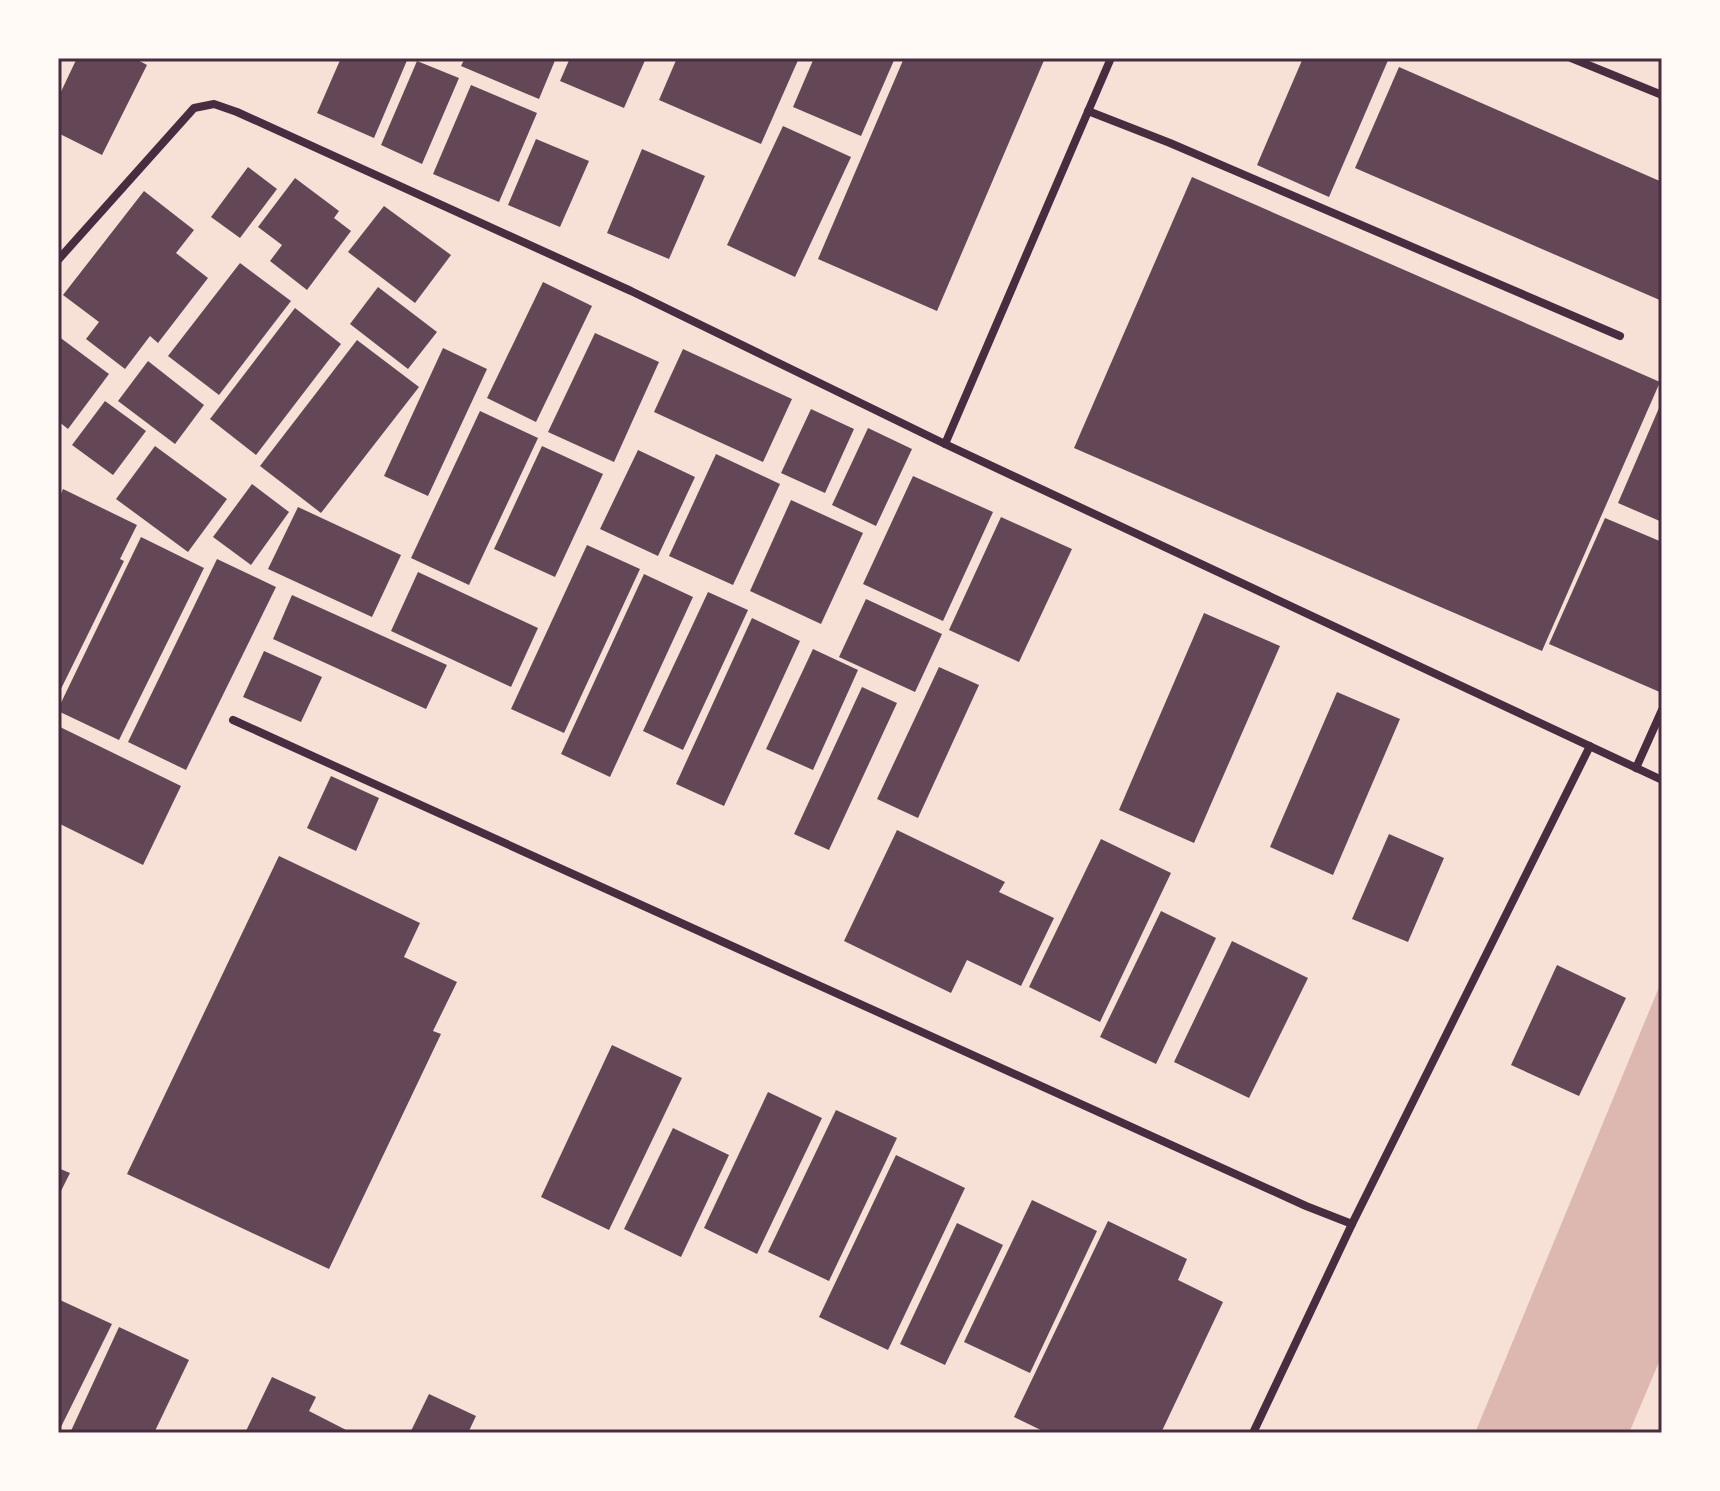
<svg xmlns="http://www.w3.org/2000/svg" width="1720" height="1491" font-family="'Golos Text',sans-serif">
  <style>
    .water { fill: #dcb8b0 }
    .building { fill: #644757 }
    .lines { fill: none; stroke-linecap: round; stroke-linejoin: round }
    .minor { stroke: #4a2c40; stroke-width: 8 }
    .neatline { fill: none; stroke: #4a2c40; stroke-width: 3 }
  </style>
  <rect width="100%" height="100%" fill="#f7e1d7"/>
  <path class="water" d="M 1662,980 L 1662,1355 L 1629,1433 L 1475,1433 Z"/>
  <g class="building">
    <path d="M 77,58 L 134,58 L 147,65 L 102,155 L 58,133 L 58,98 Z"/>
    <path d="M 341,58 L 408,58 L 374,138 L 317,113 Z"/>
    <path d="M 465,58 L 556,58 L 539,99 L 461,66 Z"/>
    <path d="M 570,58 L 646,58 L 624,108 L 560,81 Z"/>
    <path d="M 677,58 L 799,58 L 761,144 L 659,100 Z"/>
    <path d="M 814,58 L 895,58 L 861,136 L 793,107 Z"/>
    <path d="M 904,58 L 1045,58 L 937,311 L 818,259 Z"/>
    <path d="M 1303,58 L 1389,58 L 1329,197 L 1257,165 Z"/>
    <path d="M 417,61 L 459,78 L 422,164 L 381,145 Z"/>
    <path d="M 1399,67 L 1662,182 L 1662,301 L 1355,168 Z"/>
    <path d="M 471,85 L 537,113 L 499,202 L 433,174 Z"/>
    <path d="M 783,126 L 851,157 L 795,277 L 727,245 Z"/>
    <path d="M 536,139 L 589,161 L 560,227 L 508,205 Z"/>
    <path d="M 642,149 L 705,176 L 669,259 L 607,233 Z"/>
    <path d="M 248,167 L 277,189 L 240,238 L 211,217 Z"/>
    <path d="M 1192,177 L 1660,382 L 1542,651 L 1074,448 Z"/>
    <path d="M 295,178 L 339,211 L 334,218 L 351,231 L 307,290 L 270,261 L 282,245 L 258,227 Z"/>
    <path d="M 144,191 L 194,230 L 176,253 L 208,278 L 158,343 L 150,336 L 125,369 L 86,339 L 99,322 L 63,295 Z"/>
    <path d="M 384,206 L 451,255 L 415,303 L 348,252 Z"/>
    <path d="M 240,263 L 291,301 L 219,395 L 168,356 Z"/>
    <path d="M 543,282 L 592,306 L 536,422 L 487,398 Z"/>
    <path d="M 378,287 L 437,332 L 408,369 L 350,324 Z"/>
    <path d="M 295,308 L 341,344 L 256,455 L 210,419 Z"/>
    <path d="M 595,333 L 659,362 L 614,462 L 548,432 Z"/>
    <path d="M 58,336 L 109,374 L 68,429 L 58,421 Z"/>
    <path d="M 357,340 L 419,387 L 321,513 L 260,466 Z"/>
    <path d="M 443,348 L 487,369 L 428,496 L 384,476 Z"/>
    <path d="M 683,349 L 792,399 L 763,462 L 654,412 Z"/>
    <path d="M 148,361 L 204,405 L 175,444 L 118,401 Z"/>
    <path d="M 105,401 L 146,431 L 113,475 L 72,445 Z"/>
    <path d="M 1662,401 L 1662,522 L 1618,503 Z"/>
    <path d="M 811,409 L 854,429 L 825,493 L 781,473 Z"/>
    <path d="M 480,411 L 538,438 L 469,585 L 411,558 Z"/>
    <path d="M 868,428 L 912,449 L 876,526 L 832,505 Z"/>
    <path d="M 155,446 L 227,499 L 188,552 L 116,499 Z"/>
    <path d="M 542,446 L 603,474 L 555,577 L 494,549 Z"/>
    <path d="M 638,450 L 695,477 L 658,556 L 600,529 Z"/>
    <path d="M 716,454 L 780,484 L 733,585 L 669,556 Z"/>
    <path d="M 913,476 L 993,512 L 943,621 L 863,584 Z"/>
    <path d="M 252,484 L 289,512 L 251,565 L 213,537 Z"/>
    <path d="M 63,489 L 137,525 L 120,559 L 124,561 L 58,695 L 58,501 Z"/>
    <path d="M 791,500 L 863,533 L 821,624 L 750,591 Z"/>
    <path d="M 298,507 L 401,555 L 372,617 L 268,569 Z"/>
    <path d="M 1001,517 L 1072,549 L 1019,662 L 949,630 Z"/>
    <path d="M 1605,518 L 1662,542 L 1662,693 L 1549,644 Z"/>
    <path d="M 141,537 L 204,568 L 119,740 L 58,711 L 58,709 Z"/>
    <path d="M 587,545 L 640,569 L 564,733 L 511,709 Z"/>
    <path d="M 217,559 L 276,587 L 186,770 L 128,742 Z"/>
    <path d="M 418,572 L 538,628 L 511,687 L 391,631 Z"/>
    <path d="M 644,574 L 693,597 L 610,777 L 561,754 Z"/>
    <path d="M 708,592 L 748,610 L 683,750 L 643,731 Z"/>
    <path d="M 292,595 L 447,665 L 426,709 L 273,639 Z"/>
    <path d="M 866,599 L 942,634 L 915,692 L 839,657 Z"/>
    <path d="M 1204,613 L 1280,646 L 1194,843 L 1119,810 Z"/>
    <path d="M 752,618 L 800,641 L 724,806 L 676,784 Z"/>
    <path d="M 813,649 L 858,670 L 813,770 L 766,749 Z"/>
    <path d="M 264,651 L 322,677 L 301,722 L 243,697 Z"/>
    <path d="M 939,667 L 979,685 L 918,818 L 877,799 Z"/>
    <path d="M 862,687 L 897,703 L 829,850 L 794,834 Z"/>
    <path d="M 1337,692 L 1400,719 L 1333,875 L 1270,847 Z"/>
    <path d="M 58,726 L 181,786 L 143,865 L 58,823 Z"/>
    <path d="M 331,776 L 379,798 L 356,851 L 307,828 Z"/>
    <path d="M 897,830 L 1005,882 L 999,892 L 1054,918 L 1021,986 L 967,960 L 951,993 L 844,941 Z"/>
    <path d="M 1389,834 L 1444,858 L 1408,942 L 1352,919 Z"/>
    <path d="M 1101,839 L 1171,873 L 1100,1022 L 1029,987 Z"/>
    <path d="M 279,856 L 420,923 L 404,957 L 457,982 L 433,1031 L 441,1034 L 329,1269 L 127,1174 Z"/>
    <path d="M 1161,911 L 1216,938 L 1156,1064 L 1100,1037 Z"/>
    <path d="M 1232,941 L 1308,978 L 1249,1098 L 1174,1062 Z"/>
    <path d="M 1557,965 L 1626,998 L 1579,1096 L 1511,1065 Z"/>
    <path d="M 612,1045 L 682,1078 L 609,1230 L 541,1197 Z"/>
    <path d="M 768,1092 L 822,1118 L 757,1254 L 704,1228 Z"/>
    <path d="M 836,1110 L 897,1138 L 829,1281 L 768,1252 Z"/>
    <path d="M 673,1128 L 729,1155 L 681,1257 L 624,1229 Z"/>
    <path d="M 896,1155 L 965,1188 L 888,1350 L 819,1317 Z"/>
    <path d="M 58,1168 L 70,1173 L 58,1197 Z"/>
    <path d="M 1032,1200 L 1097,1231 L 1030,1373 L 964,1342 Z"/>
    <path d="M 1108,1221 L 1187,1259 L 1178,1280 L 1223,1302 L 1161,1433 L 1047,1433 L 1014,1417 Z"/>
    <path d="M 957,1223 L 1003,1245 L 945,1365 L 900,1344 Z"/>
    <path d="M 60,1300 L 112,1324 L 58,1433 L 58,1303 Z"/>
    <path d="M 119,1327 L 189,1360 L 154,1433 L 70,1433 Z"/>
    <path d="M 272,1377 L 316,1397 L 309,1411 L 352,1433 L 245,1433 Z"/>
    <path d="M 429,1394 L 476,1416 L 468,1433 L 410,1433 Z"/>
  </g>
  <g class="lines">
    <g class="minor">
      <path d="M 1571,58 L 1662,95"/>
      <path d="M 1088,111 L 1170,143 L 1620,336"/>
      <path d="M 58,260 L 194,108 L 214,104 L 237,112 L 631,291 L 945,444 L 1662,780"/>
      <path d="M 945,444 L 1111,58"/>
      <path d="M 233,720 L 1306,1206 L 1352,1224"/>
      <path d="M 1636,768 L 1662,710"/>
      <path d="M 1253,1433 L 1352,1224 L 1590,746"/>
    </g>
  </g>
  <rect width="1720" height="1491" fill="none" stroke="#fffaf5" stroke-width="120"/>
  <rect x="60" y="60" width="1600" height="1371" class="neatline"/>
</svg>
